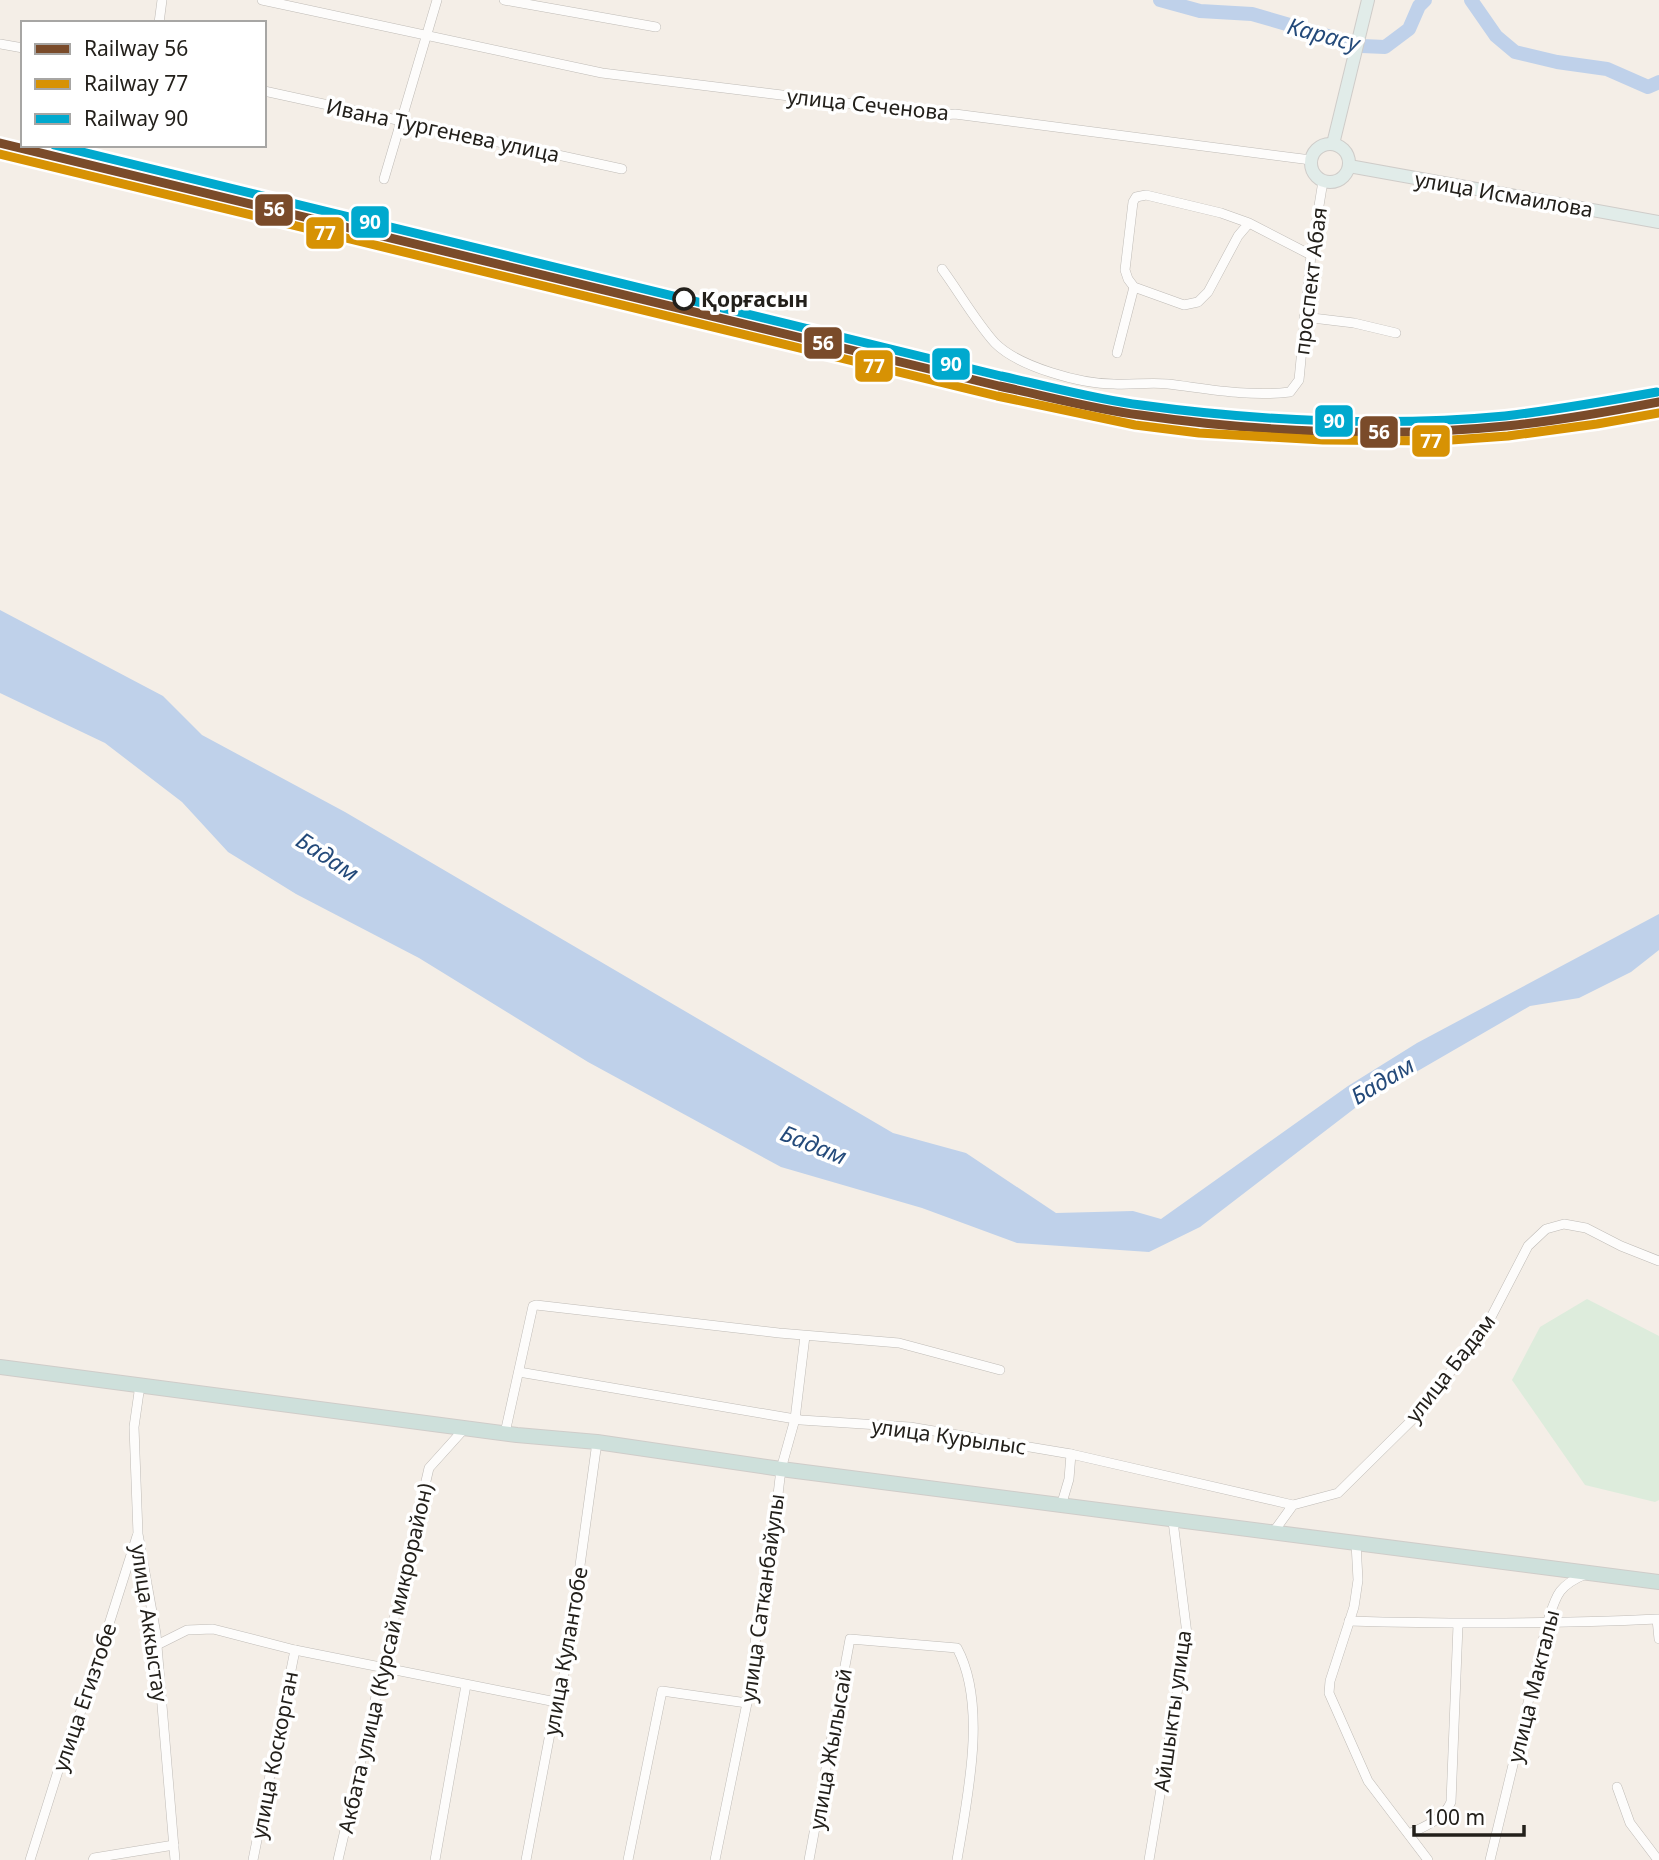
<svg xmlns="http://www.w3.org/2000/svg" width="1659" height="1860" font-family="'Noto Sans',sans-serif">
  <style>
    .green { fill: #ddecdc }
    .water { fill: #bfd1ea }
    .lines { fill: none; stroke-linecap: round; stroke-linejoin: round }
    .river { stroke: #bfd1ea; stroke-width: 14 }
    .minor-casing { stroke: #bfbbb6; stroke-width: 10 }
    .major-casing { stroke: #cfccc9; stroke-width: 14 }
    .highway-casing { stroke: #cfccc9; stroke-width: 16 }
    .minor { stroke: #fdfcfb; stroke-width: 9 }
    .major { stroke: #e1ece9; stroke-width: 12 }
    .highway { stroke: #cee0db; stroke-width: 14 }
    .rail-1-casing { stroke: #fff; stroke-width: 14 }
    .rail-2-casing { stroke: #fff; stroke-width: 14 }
    .rail-3-casing { stroke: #fff; stroke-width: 14 }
    .rail-1 { stroke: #7a4b2a; stroke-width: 9 }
    .rail-2 { stroke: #d79204; stroke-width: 9 }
    .rail-3 { stroke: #00a9ce; stroke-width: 9 }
    .stop-dot { fill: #fff; stroke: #23201b; stroke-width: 3.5 }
    .labels { text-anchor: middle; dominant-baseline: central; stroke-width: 7; stroke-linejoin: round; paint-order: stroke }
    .street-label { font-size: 21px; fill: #23201b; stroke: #fff }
    .stop-label { font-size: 21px; font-weight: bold; fill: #23201b; stroke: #fff; text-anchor: start }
    .water-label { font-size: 23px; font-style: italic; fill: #244a7a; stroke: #fff }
    .line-badge { stroke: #fff; stroke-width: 2.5 }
    .badge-label { font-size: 19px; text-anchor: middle; font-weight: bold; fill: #fff }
  </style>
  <rect width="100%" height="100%" fill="#f4eee7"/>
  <path class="green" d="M 1587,1299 L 1659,1336 L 1659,1500 L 1655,1502 L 1585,1485 L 1512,1380 L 1540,1327 Z"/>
  <path class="water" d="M 0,610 L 163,696 L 202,735 L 345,812 L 893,1133 L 966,1153 L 1056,1213 L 1133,1211 L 1161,1219 L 1348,1086 L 1417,1043 L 1659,914 L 1659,950 L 1631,972 L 1579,998 L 1530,1006 L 1359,1105 L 1200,1227 L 1149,1252 L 1017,1243 L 922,1208 L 781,1167 L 588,1062 L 419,958 L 296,894 L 228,852 L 182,802 L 105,743 L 0,693 Z"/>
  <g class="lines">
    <g class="river">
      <path d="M 1160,0 L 1200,11 L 1252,14 L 1362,46 L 1385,47 L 1409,29 L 1419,6 L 1425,0"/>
      <path d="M 1471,0 L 1496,36 L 1515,52 L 1557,62 L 1607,69 L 1648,87 L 1659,82"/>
    </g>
    <g class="minor-casing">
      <g id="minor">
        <path d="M 262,0 L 602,73 L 944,115 L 955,114 L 1311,160"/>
        <path d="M 504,0 L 656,27"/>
        <path d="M 159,23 L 162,0"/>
        <path d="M 0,44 L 23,48"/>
        <path d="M 264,91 L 622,169"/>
        <path d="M 384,179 L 437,0"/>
        <path d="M 1249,223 L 1238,236 L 1208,292 L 1198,302 L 1184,305 L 1134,287 L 1128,279 L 1125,270 L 1133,202 L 1136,197 L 1146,195 L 1221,213 L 1249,223 L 1311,255"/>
        <path d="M 942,269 C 959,292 976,322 995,343 C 1019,367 1081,384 1114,384 C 1132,385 1150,382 1168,384 C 1209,389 1249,397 1290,392 L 1299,380 L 1311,255 L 1323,181"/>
        <path d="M 1304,317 L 1354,323 L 1396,333"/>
        <path d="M 1117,353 L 1134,287"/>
        <path d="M 519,1372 L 801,1420 L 910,1427 L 1071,1454 L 1293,1505"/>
        <path d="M 140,1385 L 134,1427 L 138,1534 L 156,1634 L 175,1860"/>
        <path d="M 505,1433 L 533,1306 L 536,1305 L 779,1333 L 899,1343 L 1000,1370"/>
        <path d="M 1061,1506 L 1069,1479 L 1071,1454"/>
        <path d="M 1272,1534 L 1293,1505 L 1338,1493 L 1417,1415 L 1488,1323 L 1528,1246 L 1546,1229 L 1564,1224 L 1586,1228 L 1621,1246 L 1659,1261"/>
        <path d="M 1356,1543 L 1358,1580 L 1354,1607 L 1330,1681 L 1329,1693 L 1368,1781 L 1428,1860"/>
        <path d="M 1349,1621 C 1452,1624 1554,1624 1657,1619 L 1659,1639"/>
        <path d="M 157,1645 L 187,1630 L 213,1629 L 295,1650 L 556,1702"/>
        <path d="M 1617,1787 L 1630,1823 L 1658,1860"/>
        <path d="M 1409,1834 C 1425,1826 1443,1820 1451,1802 L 1458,1625"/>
        <path d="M 30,1860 L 70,1733 L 82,1709 L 137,1536"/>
        <path d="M 93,1860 L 94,1858 L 174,1845"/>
        <path d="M 253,1860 L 295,1650"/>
        <path d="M 338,1860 L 429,1468 L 465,1428"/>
        <path d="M 435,1860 L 466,1685"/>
        <path d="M 526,1860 L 556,1702 L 566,1667 L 597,1442"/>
        <path d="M 628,1860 L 662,1691 L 747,1703"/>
        <path d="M 715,1860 L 747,1703 L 761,1599 L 770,1563 L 781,1469 L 795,1419 L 805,1336"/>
        <path d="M 809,1860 L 850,1639 L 957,1648 C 988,1705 967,1799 957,1860"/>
        <path d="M 1149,1860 L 1187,1634 L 1173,1521"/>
        <path d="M 1490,1860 L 1547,1624 C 1556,1596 1557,1586 1586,1574"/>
      </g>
    </g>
    <g class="major-casing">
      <g id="major">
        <circle cx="1330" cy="163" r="19"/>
        <path d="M 1333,144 L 1368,0"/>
        <path d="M 1349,166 L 1659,222"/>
      </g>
    </g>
    <g class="highway-casing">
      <path id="highway" d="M 0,1367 L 517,1435 L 597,1442 L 781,1469 L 1659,1582"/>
    </g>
    <use href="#minor" class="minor"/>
    <use href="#major" class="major"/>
    <use href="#highway" class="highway"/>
    <g class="rail-1-casing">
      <path id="rail-1" d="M 0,143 L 999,386 C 1046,396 1093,409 1140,415 C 1257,432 1389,438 1506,426 C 1558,421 1608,412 1659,402"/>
    </g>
    <g class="rail-2-casing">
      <path id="rail-2" d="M 0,154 L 997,396 L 1135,425 L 1199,433 L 1323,440 L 1437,441 L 1508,436 L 1597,424 L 1659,413"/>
    </g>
    <g class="rail-3-casing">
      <path id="rail-3" d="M 54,145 L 1001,376 C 1048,386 1094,399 1141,405 C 1256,421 1390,427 1505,416 C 1556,410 1607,401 1657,392"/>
    </g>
    <use href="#rail-1" class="rail-1"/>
    <use href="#rail-2" class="rail-2"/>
    <use href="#rail-3" class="rail-3"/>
  </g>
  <circle class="stop-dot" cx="684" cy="299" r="10"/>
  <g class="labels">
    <g class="street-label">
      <text transform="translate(868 104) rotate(6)">улица Сеченова</text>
      <text transform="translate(443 130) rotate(12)">Ивана Тургенева улица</text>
      <text transform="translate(1504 194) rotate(10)">улица Исмаилова</text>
      <text transform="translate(1310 281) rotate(-83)">проспект Абая</text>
      <text transform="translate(1450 1368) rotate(-52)">улица Бадам</text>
      <text transform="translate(949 1436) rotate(8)">улица Курылыс</text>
      <text transform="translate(762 1598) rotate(-82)">улица Сатканбайулы</text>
      <text transform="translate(150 1623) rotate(82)">улица Аккыстау</text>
      <text transform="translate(565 1651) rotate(-80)">улица Кулантобе</text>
      <text transform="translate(385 1658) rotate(-77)">Акбата улица (Курсай микрорайон)</text>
      <text transform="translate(1533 1686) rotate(-76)">улица Макталы</text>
      <text transform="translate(84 1697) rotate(-71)">улица Егизтобе</text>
      <text transform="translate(1172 1711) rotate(-82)">Айшыкты улица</text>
      <text transform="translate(830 1749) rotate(-80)">улица Жылысай</text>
      <text transform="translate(274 1755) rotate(-79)">улица Коскорган</text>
    </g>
    <g class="stop-label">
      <text x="701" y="299">Қорғасын</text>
    </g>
    <g class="water-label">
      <text transform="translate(1324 34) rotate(15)">Карасу</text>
      <text transform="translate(328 856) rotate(33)">Бадам</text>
      <text transform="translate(1382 1080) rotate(-31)">Бадам</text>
      <text transform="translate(814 1144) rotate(22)">Бадам</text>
    </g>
  </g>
  <g class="line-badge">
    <rect x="254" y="193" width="40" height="34" rx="7" fill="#7a4b2a"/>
    <rect x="350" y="205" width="40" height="34" rx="7" fill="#00a9ce"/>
    <rect x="305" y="216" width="40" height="34" rx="7" fill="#d79204"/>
    <rect x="803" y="326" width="40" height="34" rx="7" fill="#7a4b2a"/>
    <rect x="931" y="347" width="40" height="34" rx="7" fill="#00a9ce"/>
    <rect x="854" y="349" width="40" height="34" rx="7" fill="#d79204"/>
    <rect x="1314" y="404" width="40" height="34" rx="7" fill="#00a9ce"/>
    <rect x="1359" y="415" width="40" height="34" rx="7" fill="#7a4b2a"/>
    <rect x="1411" y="424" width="40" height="34" rx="7" fill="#d79204"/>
  </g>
  <g class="badge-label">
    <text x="274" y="216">56</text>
    <text x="370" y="229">90</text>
    <text x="325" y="240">77</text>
    <text x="823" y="350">56</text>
    <text x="951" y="371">90</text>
    <text x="874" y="373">77</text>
    <text x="1334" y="428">90</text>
    <text x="1379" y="439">56</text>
    <text x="1431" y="448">77</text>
  </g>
  <rect x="21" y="21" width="245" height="126" fill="#ffffff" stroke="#a7a6a4" stroke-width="2"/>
  <rect x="35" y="44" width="35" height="10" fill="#7a4b2a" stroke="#a7a6a4" stroke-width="2"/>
  <text x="84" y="56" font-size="21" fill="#23201b">Railway 56</text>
  <rect x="35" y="79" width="35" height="10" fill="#d79204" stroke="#a7a6a4" stroke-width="2"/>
  <text x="84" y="91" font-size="21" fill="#23201b">Railway 77</text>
  <rect x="35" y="114" width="35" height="10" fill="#00a9ce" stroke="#a7a6a4" stroke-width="2"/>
  <text x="84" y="126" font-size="21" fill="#23201b">Railway 90</text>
  <path d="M1414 1825v10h110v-10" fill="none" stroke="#23201b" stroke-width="3.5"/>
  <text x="1424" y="1825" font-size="21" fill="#23201b" stroke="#ffffff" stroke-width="5" paint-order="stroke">100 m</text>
</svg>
